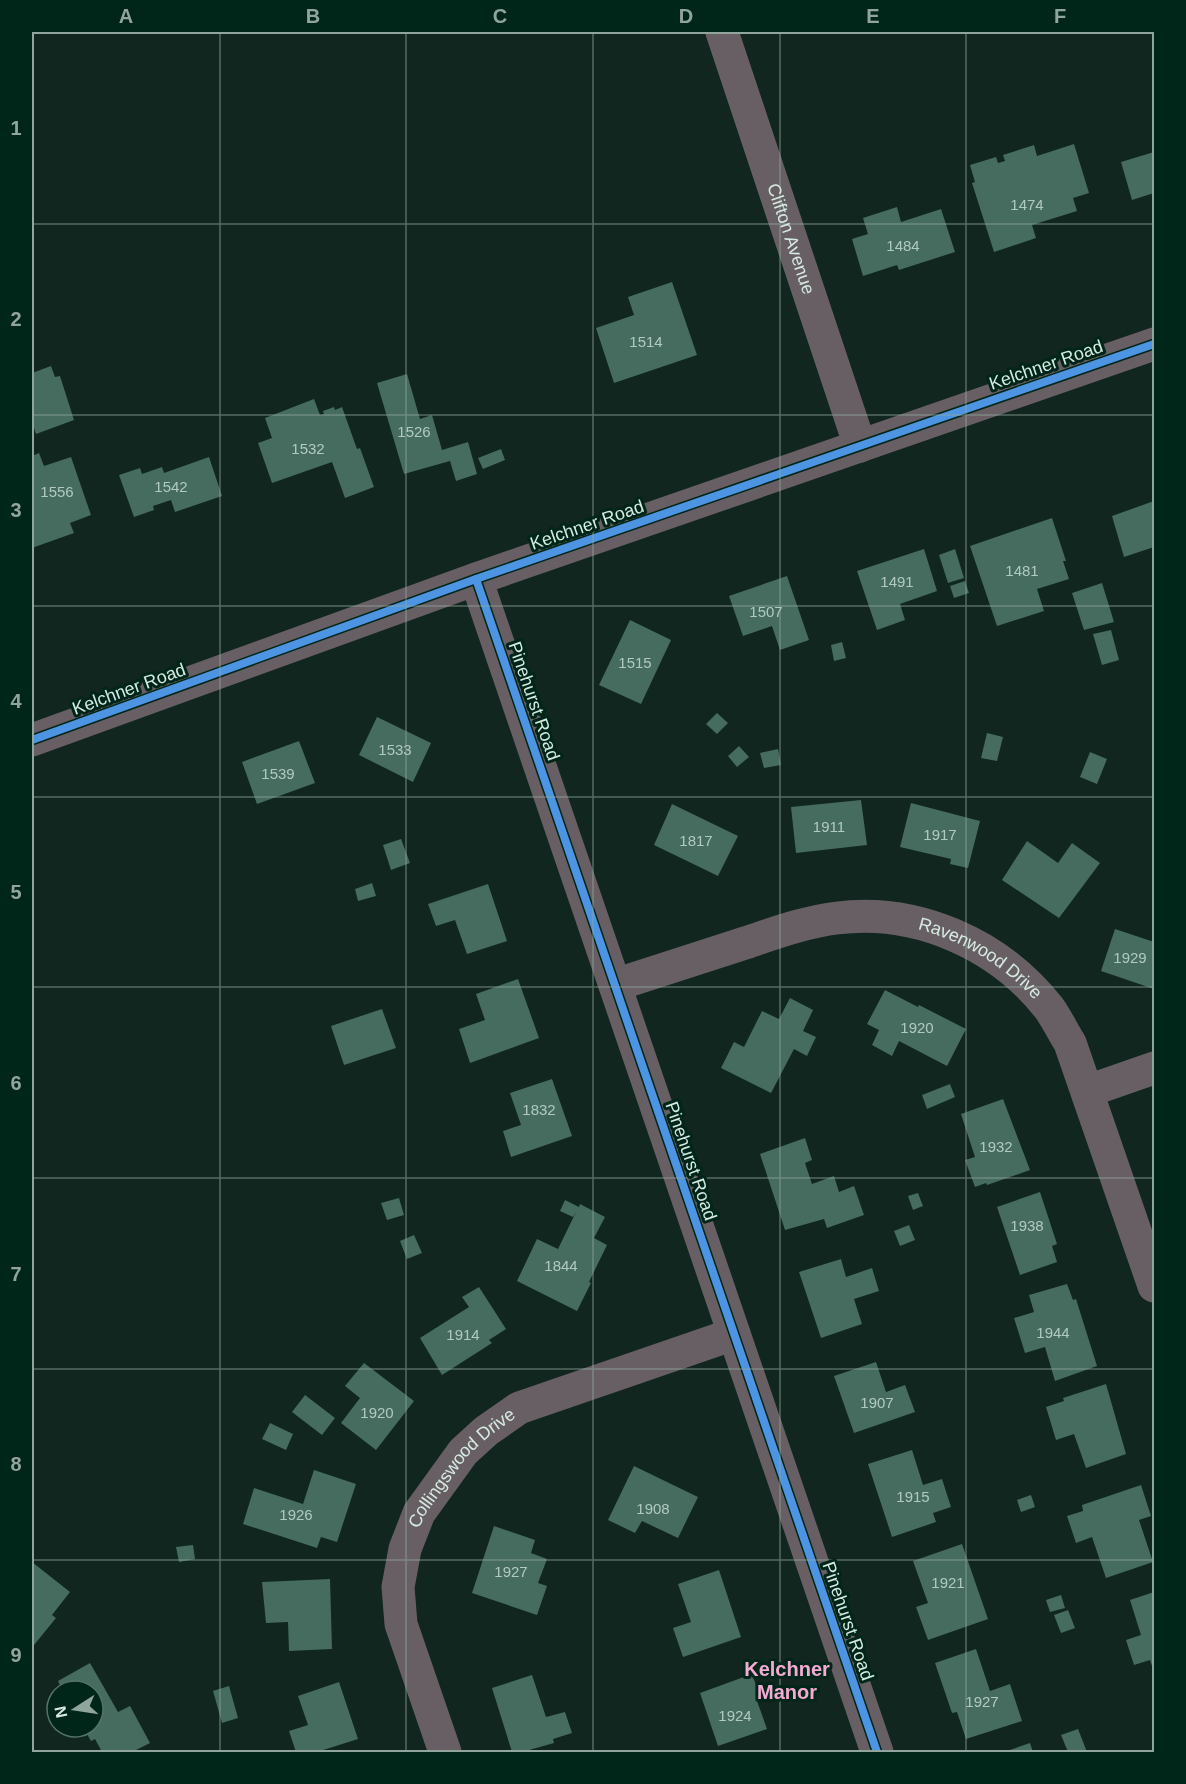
<svg xmlns="http://www.w3.org/2000/svg" width="1186" height="1784" font-family="Helvetica,sans-serif">
  <style>
    .building { fill: #456c5f }
    .lines { fill: none; stroke-linecap: round; stroke-linejoin: round }
    .minor { stroke: #685f65; stroke-width: 33 }
    .cycleway-casing { stroke: #002619; stroke-width: 11 }
    .cycleway { stroke: #4d94e3; stroke-width: 8 }
    .grid { fill: none; stroke: #90a59c; stroke-width: 1.5; stroke-opacity: 0.55 }
    .labels { text-anchor: middle; dominant-baseline: central; stroke-width: 6; stroke-linejoin: round; paint-order: stroke }
    .number-label { font-size: 15px; fill: #b1cac0 }
    .street-label { font-size: 18px; fill: #d5eae0; stroke: #002619 }
    .neighbourhood-label { font-size: 20px; font-weight: bold; fill: #f5aad1; stroke: #002619 }
    .neatline { fill: none; stroke: #90a59c; stroke-width: 2 }
    .grid-label { font-size: 20px; text-anchor: middle; font-weight: bold; fill: #90a59c }
  </style>
  <rect width="100%" height="100%" fill="#10261e"/>
  <g class="building">
    <path d="M 1074,144 L 1089,193 L 1073,198 L 1077,211 L 1032,225 L 1036,238 L 994,252 L 972,183 L 975,182 L 970,165 L 996,157 L 998,163 L 1005,161 L 1003,155 L 1034,145 L 1037,156 Z"/>
    <path d="M 1154,152 L 1154,193 L 1132,200 L 1121,162 Z"/>
    <path d="M 897,207 L 901,222 L 941,209 L 955,252 L 899,270 L 897,265 L 863,276 L 852,239 L 868,234 L 863,218 Z"/>
    <path d="M 672,282 L 697,355 L 614,383 L 596,328 L 634,315 L 628,297 Z"/>
    <path d="M 51,366 L 55,377 L 60,376 L 74,420 L 36,434 L 32,422 L 32,373 Z"/>
    <path d="M 407,374 L 420,419 L 432,415 L 442,450 L 468,442 L 477,474 L 456,481 L 450,461 L 404,474 L 377,383 Z"/>
    <path d="M 314,399 L 320,415 L 324,414 L 323,411 L 334,407 L 335,410 L 342,407 L 357,449 L 360,448 L 374,487 L 345,498 L 332,462 L 272,483 L 258,443 L 272,438 L 265,418 Z"/>
    <path d="M 501,449 L 505,460 L 483,469 L 478,458 Z"/>
    <path d="M 39,453 L 44,466 L 71,457 L 91,515 L 70,523 L 74,533 L 32,548 L 32,456 Z"/>
    <path d="M 209,457 L 222,496 L 175,512 L 171,500 L 153,506 L 154,510 L 134,517 L 119,475 L 140,468 L 142,474 L 162,467 L 164,473 Z"/>
    <path d="M 1154,501 L 1154,547 L 1124,557 L 1112,516 Z"/>
    <path d="M 1052,518 L 1066,561 L 1063,561 L 1069,579 L 1037,589 L 1044,611 L 997,626 L 970,546 Z"/>
    <path d="M 924,549 L 937,591 L 900,604 L 905,620 L 877,630 L 857,571 Z"/>
    <path d="M 955,549 L 964,578 L 948,583 L 939,555 Z"/>
    <path d="M 787,576 L 809,640 L 780,650 L 772,626 L 743,636 L 729,596 Z"/>
    <path d="M 965,581 L 969,593 L 954,598 L 950,586 Z"/>
    <path d="M 1102,583 L 1114,622 L 1084,630 L 1072,593 Z"/>
    <path d="M 630,620 L 671,640 L 641,704 L 599,685 Z"/>
    <path d="M 1111,630 L 1119,660 L 1102,665 L 1093,634 Z"/>
    <path d="M 842,642 L 846,658 L 834,661 L 831,645 Z"/>
    <path d="M 717,713 L 728,723 L 717,734 L 706,724 Z"/>
    <path d="M 377,717 L 431,743 L 413,782 L 359,755 Z"/>
    <path d="M 987,733 L 1003,737 L 997,761 L 981,758 Z"/>
    <path d="M 299,741 L 315,783 L 257,804 L 242,762 Z"/>
    <path d="M 739,746 L 749,757 L 737,767 L 728,756 Z"/>
    <path d="M 778,749 L 781,765 L 764,768 L 760,753 Z"/>
    <path d="M 1090,752 L 1107,759 L 1097,784 L 1080,777 Z"/>
    <path d="M 861,800 L 867,845 L 796,853 L 791,807 Z"/>
    <path d="M 911,803 L 980,821 L 968,868 L 950,864 L 951,859 L 900,847 Z"/>
    <path d="M 672,804 L 738,836 L 718,876 L 654,845 Z"/>
    <path d="M 401,839 L 410,863 L 391,870 L 383,845 Z"/>
    <path d="M 1027,841 L 1058,863 L 1072,843 L 1100,863 L 1059,918 L 1002,880 Z"/>
    <path d="M 372,883 L 376,896 L 358,901 L 355,889 Z"/>
    <path d="M 488,884 L 507,941 L 467,954 L 455,920 L 436,926 L 428,904 Z"/>
    <path d="M 1115,929 L 1154,942 L 1154,989 L 1101,971 Z"/>
    <path d="M 518,979 L 539,1038 L 470,1063 L 459,1029 L 485,1020 L 476,994 Z"/>
    <path d="M 885,990 L 918,1007 L 919,1005 L 966,1029 L 947,1066 L 899,1041 L 892,1056 L 872,1045 L 879,1030 L 867,1024 Z"/>
    <path d="M 790,998 L 813,1010 L 803,1031 L 816,1037 L 807,1056 L 794,1049 L 771,1093 L 721,1068 L 734,1042 L 744,1047 L 762,1011 L 779,1019 Z"/>
    <path d="M 382,1009 L 396,1048 L 344,1065 L 331,1026 Z"/>
    <path d="M 552,1079 L 572,1136 L 511,1157 L 503,1131 L 521,1125 L 510,1093 Z"/>
    <path d="M 950,1084 L 955,1097 L 927,1109 L 922,1095 Z"/>
    <path d="M 1003,1099 L 1030,1170 L 987,1185 L 986,1183 L 975,1187 L 965,1160 L 975,1157 L 961,1114 Z"/>
    <path d="M 805,1138 L 812,1160 L 805,1163 L 812,1184 L 834,1176 L 839,1192 L 854,1186 L 864,1215 L 827,1228 L 824,1219 L 785,1230 L 760,1154 Z"/>
    <path d="M 1040,1192 L 1057,1244 L 1052,1246 L 1057,1262 L 1020,1275 L 997,1207 Z"/>
    <path d="M 918,1193 L 923,1206 L 913,1210 L 908,1196 Z"/>
    <path d="M 399,1198 L 404,1215 L 387,1220 L 381,1203 Z"/>
    <path d="M 565,1200 L 579,1207 L 580,1204 L 605,1217 L 594,1238 L 607,1245 L 589,1282 L 591,1283 L 577,1311 L 517,1281 L 537,1239 L 558,1249 L 576,1212 L 573,1217 L 560,1211 Z"/>
    <path d="M 909,1225 L 915,1240 L 900,1246 L 894,1231 Z"/>
    <path d="M 414,1235 L 422,1253 L 407,1259 L 400,1241 Z"/>
    <path d="M 841,1259 L 846,1277 L 872,1268 L 879,1291 L 854,1299 L 862,1324 L 821,1338 L 799,1272 Z"/>
    <path d="M 1067,1284 L 1073,1300 L 1076,1299 L 1097,1366 L 1055,1381 L 1045,1347 L 1025,1353 L 1014,1318 L 1034,1312 L 1029,1295 Z"/>
    <path d="M 479,1287 L 506,1329 L 489,1340 L 492,1343 L 442,1375 L 420,1338 L 469,1307 L 462,1297 Z"/>
    <path d="M 876,1362 L 886,1392 L 905,1385 L 915,1412 L 854,1433 L 834,1376 Z"/>
    <path d="M 364,1363 L 414,1401 L 376,1450 L 341,1423 L 360,1398 L 345,1386 Z"/>
    <path d="M 1106,1384 L 1126,1454 L 1086,1468 L 1074,1434 L 1056,1440 L 1046,1407 L 1064,1401 L 1063,1398 Z"/>
    <path d="M 305,1395 L 335,1418 L 322,1435 L 292,1412 Z"/>
    <path d="M 270,1423 L 293,1434 L 286,1450 L 262,1439 Z"/>
    <path d="M 912,1450 L 923,1485 L 942,1479 L 951,1507 L 933,1513 L 936,1522 L 892,1537 L 868,1464 Z"/>
    <path d="M 634,1466 L 698,1497 L 678,1538 L 642,1521 L 635,1533 L 608,1520 Z"/>
    <path d="M 314,1470 L 356,1484 L 337,1542 L 321,1537 L 317,1548 L 243,1524 L 254,1488 L 303,1504 Z"/>
    <path d="M 1141,1485 L 1151,1516 L 1139,1520 L 1153,1562 L 1106,1578 L 1092,1537 L 1076,1543 L 1067,1516 L 1083,1511 L 1082,1505 Z"/>
    <path d="M 1031,1495 L 1035,1507 L 1021,1512 L 1017,1500 Z"/>
    <path d="M 494,1526 L 535,1540 L 531,1553 L 547,1559 L 538,1583 L 547,1586 L 537,1615 L 472,1593 Z"/>
    <path d="M 962,1544 L 988,1619 L 928,1640 L 916,1607 L 928,1603 L 913,1561 Z"/>
    <path d="M 193,1545 L 195,1559 L 179,1562 L 176,1547 Z"/>
    <path d="M 32,1562 L 70,1592 L 52,1615 L 56,1618 L 34,1645 L 32,1643 Z"/>
    <path d="M 719,1570 L 741,1637 L 683,1657 L 673,1628 L 691,1622 L 678,1584 Z"/>
    <path d="M 330,1579 L 332,1649 L 289,1651 L 288,1622 L 266,1623 L 262,1582 Z"/>
    <path d="M 1154,1592 L 1154,1672 L 1150,1660 L 1134,1665 L 1126,1640 L 1141,1635 L 1130,1600 Z"/>
    <path d="M 1061,1595 L 1065,1608 L 1050,1612 L 1046,1600 Z"/>
    <path d="M 1068,1610 L 1075,1628 L 1061,1633 L 1054,1615 Z"/>
    <path d="M 976,1649 L 990,1691 L 1010,1684 L 1022,1721 L 966,1739 L 957,1712 L 952,1713 L 935,1663 Z"/>
    <path d="M 90,1663 L 118,1712 L 130,1706 L 150,1743 L 132,1752 L 102,1752 L 95,1739 L 91,1741 L 83,1727 L 93,1727 L 93,1691 L 63,1691 L 58,1681 Z"/>
    <path d="M 752,1674 L 761,1699 L 757,1701 L 767,1729 L 718,1746 L 700,1693 Z"/>
    <path d="M 532,1675 L 546,1717 L 565,1712 L 572,1733 L 553,1739 L 554,1743 L 522,1752 L 512,1752 L 492,1688 Z"/>
    <path d="M 339,1682 L 358,1739 L 317,1752 L 296,1752 L 289,1731 L 308,1725 L 298,1696 Z"/>
    <path d="M 229,1686 L 238,1718 L 222,1723 L 213,1691 Z"/>
    <path d="M 1078,1729 L 1087,1752 L 1068,1752 L 1061,1735 Z"/>
    <path d="M 1030,1743 L 1033,1752 L 1004,1752 Z"/>
  </g>
  <g class="lines">
    <g class="minor">
      <path id="s1" d="M 722,32 L 860,446"/>
      <path d="M 476,579 L 877,1752"/>
      <path d="M 32,740 L 476,579 L 1154,344"/>
      <path id="s2" d="M 615,985 C 658,971 702,957 745,943 C 775,933 805,922 837,918 C 917,908 999,944 1049,1008 C 1057,1019 1063,1032 1070,1043 L 1154,1286"/>
      <path d="M 1088,1091 L 1154,1068"/>
      <path id="s3" d="M 445,1752 L 401,1624 L 398,1587 L 405,1549 L 419,1513 L 463,1452 L 486,1431 L 519,1408 L 734,1334"/>
    </g>
    <g class="cycleway-casing">
      <g id="cycleway">
        <path d="M 476,579 L 877,1752"/>
        <path d="M 32,740 L 476,579 L 1154,344"/>
      </g>
    </g>
    <use href="#cycleway" class="cycleway"/>
  </g>
  <path class="grid" d="M 220,32 L 220,1752M 406,32 L 406,1752M 593,32 L 593,1752M 780,32 L 780,1752M 966,32 L 966,1752M 32,224 L 1154,224M 32,415 L 1154,415M 32,606 L 1154,606M 32,797 L 1154,797M 32,987 L 1154,987M 32,1178 L 1154,1178M 32,1369 L 1154,1369M 32,1560 L 1154,1560"/>
  <g class="labels">
    <g class="number-label">
      <text x="1027" y="204">1474</text>
      <text x="903" y="245">1484</text>
      <text x="646" y="341">1514</text>
      <text x="414" y="431">1526</text>
      <text x="308" y="448">1532</text>
      <text x="171" y="486">1542</text>
      <text x="57" y="491">1556</text>
      <text x="1022" y="570">1481</text>
      <text x="897" y="581">1491</text>
      <text x="766" y="611">1507</text>
      <text x="635" y="662">1515</text>
      <text x="395" y="749">1533</text>
      <text x="278" y="773">1539</text>
      <text x="829" y="826">1911</text>
      <text x="940" y="834">1917</text>
      <text x="696" y="840">1817</text>
      <text x="1130" y="957">1929</text>
      <text x="917" y="1027">1920</text>
      <text x="539" y="1109">1832</text>
      <text x="996" y="1146">1932</text>
      <text x="1027" y="1225">1938</text>
      <text x="561" y="1265">1844</text>
      <text x="1053" y="1332">1944</text>
      <text x="463" y="1334">1914</text>
      <text x="877" y="1402">1907</text>
      <text x="377" y="1412">1920</text>
      <text x="913" y="1496">1915</text>
      <text x="653" y="1508">1908</text>
      <text x="296" y="1514">1926</text>
      <text x="511" y="1571">1927</text>
      <text x="948" y="1582">1921</text>
      <text x="982" y="1701">1927</text>
      <text x="735" y="1715">1924</text>
    </g>
    <g class="street-label">
      <text stroke="none"><textPath href="#s1" startOffset="218">Clifton Avenue</textPath></text>
      <text transform="translate(1046 365) rotate(-19)">Kelchner Road</text>
      <text transform="translate(587 525) rotate(-19)">Kelchner Road</text>
      <text transform="translate(129 689) rotate(-20)">Kelchner Road</text>
      <text transform="translate(534 701) rotate(71)">Pinehurst Road</text>
      <text stroke="none"><textPath href="#s2" startOffset="386">Ravenwood Drive</textPath></text>
      <text transform="translate(691 1161) rotate(71)">Pinehurst Road</text>
      <text stroke="none"><textPath href="#s3" startOffset="312">Collingswood Drive</textPath></text>
      <text transform="translate(848 1621) rotate(71)">Pinehurst Road</text>
    </g>
    <g class="neighbourhood-label">
      <text x="787" y="1669">Kelchner<tspan x="787" dy="23">Manor</tspan></text>
    </g>
  </g>
  <rect width="1186" height="1784" fill="none" stroke="#002619" stroke-width="66"/>
  <g transform="translate(75 1709) rotate(258)"><circle r="28" fill="#002619" stroke="#557469" stroke-width="1.5"/>
  <path d="M0-4.5L10 22L0 15L-10 22Z" fill="#90a59c"/>
  <text y="-9" font-size="16" font-weight="bold" text-anchor="middle" fill="#d5eae0">N</text>
  </g>
  <rect x="33" y="33" width="1120" height="1718" class="neatline"/>
  <g class="grid-label">
    <text x="126" y="23">A</text>
    <text x="313" y="23">B</text>
    <text x="500" y="23">C</text>
    <text x="686" y="23">D</text>
    <text x="873" y="23">E</text>
    <text x="1060" y="23">F</text>
    <text x="16" y="135">1</text>
    <text x="16" y="326">2</text>
    <text x="16" y="517">3</text>
    <text x="16" y="708">4</text>
    <text x="16" y="899">5</text>
    <text x="16" y="1090">6</text>
    <text x="16" y="1281">7</text>
    <text x="16" y="1471">8</text>
    <text x="16" y="1662">9</text>
  </g>
</svg>
